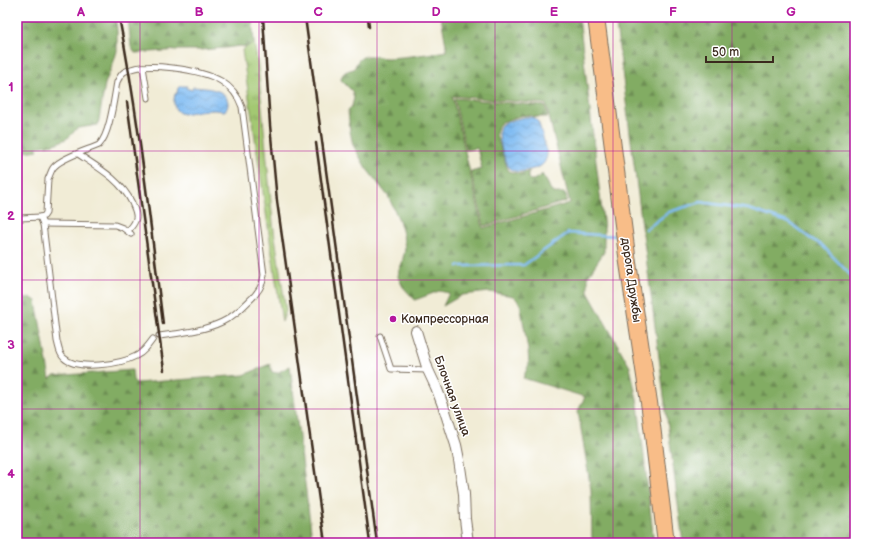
<svg xmlns="http://www.w3.org/2000/svg" width="872" height="560" font-family="'Balsamiq Sans',sans-serif">
  <style>
    .grass { fill: url(#grass-tufts); stroke: #6f7948 }
    .forest { fill: url(#forest-firs); stroke: #5e6b41; fill-rule: evenodd }
    .water { fill: url(#water-waves); stroke: #5d7288 }
    .lines { fill: none; stroke-linecap: round; stroke-linejoin: round }
    .stream { stroke: #7fbbf2; stroke-width: 2.5 }
    .service-casing { stroke: #7b6e5e; stroke-width: 7 }
    .minor-casing { stroke: #7b6e5e; stroke-width: 12 }
    .primary-casing { stroke: #7b6e5e; stroke-width: 18 }
    .service { stroke: #fff; stroke-width: 5 }
    .minor { stroke: #fff; stroke-width: 10 }
    .primary { stroke: #f8bd88; stroke-width: 16 }
    .rail { stroke: #3b2a1e; stroke-width: 2.5 }
    .grid { fill: none; stroke: #b5179e; stroke-width: 1; stroke-opacity: 0.55 }
    .poi-dot { fill: #b5179e; stroke: #fff; stroke-width: 1.5 }
    .labels { text-anchor: middle; dominant-baseline: central; stroke-width: 3; stroke-linejoin: round; paint-order: stroke }
    .street-label { font-size: 12px; fill: #3b2a1e; stroke: #fff }
    .poi-label { font-size: 12px; fill: #3b2a1e; stroke: #fff; text-anchor: start }
    .neatline { fill: none; stroke: #b5179e; stroke-width: 1.5 }
    .grid-label { font-size: 13px; text-anchor: middle; font-weight: bold; fill: #b5179e }
  </style>
  <defs>
    <pattern id="grass-tufts" width="24" height="20" patternUnits="userSpaceOnUse"><rect width="24" height="20" fill="#a3c872"/><path d="M3 7l-1-3M5 7V3M7 7l1-3M15 17l-1-3M17 17v-4M19 17l1-3" fill="none" stroke="#86a35d"/></pattern>
    <pattern id="forest-firs" width="22" height="20" patternUnits="userSpaceOnUse"><rect width="22" height="20" fill="#82ac64"/><path d="M5 1l3.5 6h-7zM16 11l3.5 6h-7z" fill="#6c8c52"/></pattern>
    <pattern id="water-waves" width="16" height="10" patternUnits="userSpaceOnUse"><rect width="16" height="10" fill="#7fbbf2"/><path d="M0 5q4-4 8 0t8 0" fill="none" stroke="#6998c3"/></pattern>
  </defs>
  <rect width="100%" height="100%" fill="#fff"/>
  <filter id="ink" filterUnits="userSpaceOnUse"><feTurbulence type="fractalNoise" baseFrequency=".025" numOctaves="2"/><feDisplacementMap in="SourceGraphic" scale="8" xChannelSelector="R" yChannelSelector="G"/><feConvolveMatrix kernelMatrix="1 2 1 2 8 2 1 2 1" color-interpolation-filters="sRGB"/></filter>
  <filter id="wash" filterUnits="userSpaceOnUse"><feTurbulence type="fractalNoise" baseFrequency=".012" numOctaves="4" result="noise"/><feDisplacementMap in="SourceGraphic" scale="16" xChannelSelector="R" yChannelSelector="G"/><feGaussianBlur stdDeviation="0.9" result="paint"/><feColorMatrix in="noise" values="0 0 0 0 0 0 0 0 0 0 0 0 0 0 0 0 0 1.4 0 .05"/><feComposite in="paint" operator="in"/></filter>
  <g filter="url(#wash)">
    <rect width="100%" height="100%" fill="#f1ecd6"/>
    <path class="grass" d="M 254,42 L 258,66 L 273,223 L 286,311 L 282,322 L 242,50 Z"/>
    <g class="forest">
      <path d="M 23,17 L 116,17 L 117,31 L 117,51 L 114,61 L 105,84 L 98,125 L 78,128 C 74,130 73,134 69,137 C 59,144 48,145 36,147 L 38,150 L 18,153 L 17,153 L 17,29 Z"/>
      <path d="M 128,17 L 234,17 L 236,20 L 238,17 L 252,17 L 254,42 L 247,47 L 240,46 L 225,48 L 200,50 L 180,50 L 135,53 L 131,47 Z"/>
      <path d="M 441,17 L 579,17 L 604,229 L 604,252 L 588,276 L 588,292 L 630,367 L 638,404 L 654,543 L 592,543 L 591,490 L 578,411 L 585,397 L 523,378 L 529,364 L 528,350 L 520,303 L 513,296 L 490,292 L 462,295 L 443,306 L 449,293 L 439,291 L 415,300 L 403,287 L 398,277 L 399,270 L 402,263 L 405,249 L 403,234 L 399,220 L 388,196 L 366,168 L 353,145 L 350,131 L 348,111 L 352,106 L 354,98 L 352,91 L 341,80 C 342,72 346,71 354,69 C 356,64 358,59 363,57 C 371,54 380,58 388,58 C 408,57 427,54 447,51 ZM 452,96 L 546,104 L 570,203 L 483,228 Z"/>
      <path d="M 615,17 L 855,17 L 855,543 L 683,543 Z"/>
      <path d="M 454,98 L 545,106 L 548,117 L 537,117 L 527,115 L 520,116 L 502,122 L 498,126 L 496,134 L 507,167 L 509,171 C 516,174 522,174 530,171 L 528,174 L 528,178 L 530,180 C 535,180 539,178 542,174 C 544,178 547,181 549,186 C 550,188 550,190 552,192 C 559,196 566,187 567,201 L 484,226 L 471,172 L 482,169 L 477,148 L 466,150 Z"/>
      <path d="M 17,294 L 26,299 L 30,297 L 36,301 L 50,379 L 53,376 L 132,370 L 133,380 L 136,383 L 244,375 L 270,364 L 272,372 L 277,373 L 290,366 L 312,538 L 312,543 L 19,543 L 17,542 Z"/>
    </g>
    <g class="water">
      <path d="M 180,86 L 187,86 L 186,88 L 192,90 L 193,87 C 204,88 227,88 228,103 C 228,106 227,110 224,111 C 221,111 217,110 214,110 C 204,110 193,112 183,114 C 173,112 173,102 175,94 L 177,93 L 178,88 Z"/>
      <path d="M 525,117 C 530,117 535,117 538,122 C 540,125 547,151 547,155 C 547,157 545,161 544,163 C 539,169 531,169 524,171 C 518,172 512,172 508,166 C 504,159 495,131 501,125 C 506,121 518,119 525,117 Z"/>
    </g>
    <g class="lines">
      <g class="stream">
        <path d="M 646,229 L 669,212 L 701,202 L 749,209 L 790,223 L 811,239 L 822,245 L 855,280"/>
        <path d="M 458,266 L 524,265 L 568,233 L 618,236"/>
      </g>
    </g>
  </g>
  <g filter="url(#ink)">
    <g class="lines">
      <g class="service-casing">
        <g id="service">
          <path d="M 143,67 L 148,98"/>
          <path d="M 78,154 C 99,168 121,180 132,203 C 134,208 137,213 136,218 C 135,224 131,227 128,231"/>
          <path d="M 40,217 L 44,216 L 46,213 L 48,179 C 50,175 51,171 53,168 C 60,158 88,150 99,145 C 110,134 114,98 117,82 C 119,78 121,74 124,72 C 143,60 202,70 221,81 C 231,87 238,95 242,107 L 264,275 C 263,286 257,294 249,301 C 241,309 233,317 222,322 C 203,331 180,333 159,336"/>
          <path d="M 17,220 L 21,218 L 40,217 L 43,224 L 57,341 C 59,348 59,354 64,358 C 77,371 121,364 136,356 C 143,353 148,346 153,339"/>
          <path d="M 43,224 L 115,225 L 123,228 L 131,234"/>
          <path d="M 380,336 L 391,369 L 428,370"/>
        </g>
      </g>
      <g class="minor-casing">
        <path id="minor" d="M 416,331 L 428,370 L 436,387 L 444,408 L 456,445 L 459,460 L 464,494 L 465,519 L 468,543"/>
      </g>
      <g class="primary-casing">
        <path id="primary" d="M 596,17 L 628,263 L 650,409 L 666,543"/>
      </g>
      <use href="#service" class="service"/>
      <use href="#minor" class="minor"/>
      <use href="#primary" class="primary"/>
      <g class="rail">
        <path d="M 119,17 C 139,119 150,222 163,324"/>
        <path d="M 263,17 L 270,125 L 277,201 L 325,543"/>
        <path d="M 305,17 L 377,543"/>
        <path d="M 368,17 L 369,27"/>
        <path d="M 127,102 L 164,370"/>
        <path d="M 316,143 L 370,543"/>
      </g>
    </g>
  </g>
  <path class="grid" d="M 140,17 L 140,543M 259,17 L 259,543M 377,17 L 377,543M 495,17 L 495,543M 613,17 L 613,543M 732,17 L 732,543M 17,151 L 855,151M 17,280 L 855,280M 17,409 L 855,409"/>
  <circle class="poi-dot" cx="393" cy="319" r="4"/>
  <g class="labels">
    <g class="street-label">
      <text transform="translate(631 280) rotate(82)">дорога Дружбы</text>
      <text transform="translate(452 396) rotate(70)">Блочная улица</text>
    </g>
    <g class="poi-label">
      <text x="401" y="319">Компрессорная</text>
    </g>
  </g>
  <rect width="872" height="560" fill="none" stroke="#fff" stroke-width="44"/>
  <path d="M706 56v6h67v-6" fill="none" stroke="#3b2a1e" stroke-width="2"/>
  <text x="712" y="56" font-size="12" fill="#3b2a1e" stroke="#ffffff" stroke-width="3" paint-order="stroke">50 m</text>
  <rect x="22" y="22" width="828" height="516" class="neatline"/>
  <g class="grid-label">
    <text x="81" y="16">A</text>
    <text x="199" y="16">B</text>
    <text x="318" y="16">C</text>
    <text x="436" y="16">D</text>
    <text x="554" y="16">E</text>
    <text x="673" y="16">F</text>
    <text x="791" y="16">G</text>
    <text x="11" y="91">1</text>
    <text x="11" y="220">2</text>
    <text x="11" y="349">3</text>
    <text x="11" y="478">4</text>
  </g>
</svg>
